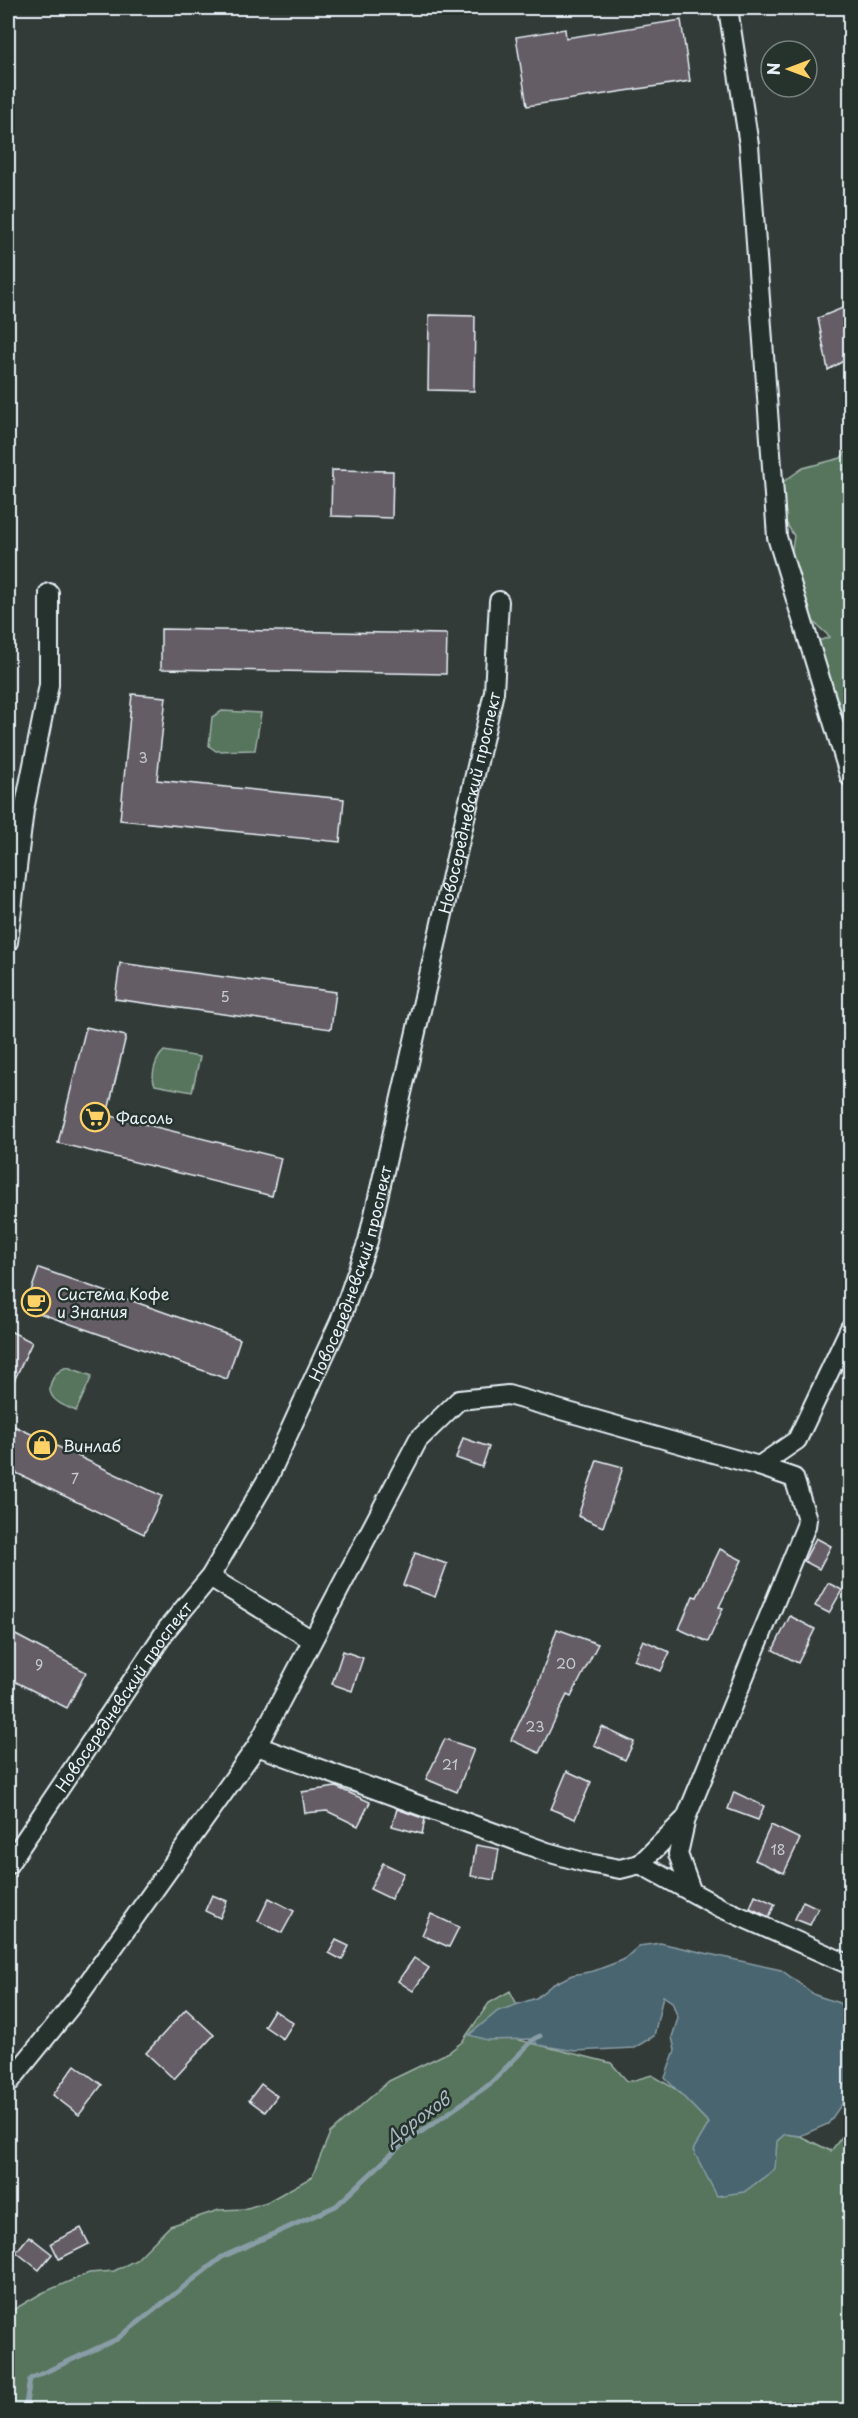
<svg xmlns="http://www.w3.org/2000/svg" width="858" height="2418" font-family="'Playpen Sans',sans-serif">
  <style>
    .green { fill: #56745c; stroke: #9fb2aa; stroke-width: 1.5 }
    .water { fill: #4a656f; stroke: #899da6; stroke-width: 1.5 }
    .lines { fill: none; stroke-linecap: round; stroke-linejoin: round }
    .stream { stroke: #899da6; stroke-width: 5 }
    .building { fill: #655d65; stroke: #e8f1f8; stroke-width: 1.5 }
    .minor-casing { stroke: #e8f1f8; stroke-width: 22 }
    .minor { stroke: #26332d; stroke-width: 18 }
    .labels { text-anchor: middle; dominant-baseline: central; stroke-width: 5; stroke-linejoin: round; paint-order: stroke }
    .number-label { font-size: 14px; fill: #c7ccd3 }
    .street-label { font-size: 16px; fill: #e8f1f8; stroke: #26332d }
    .poi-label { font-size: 16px; fill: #e8f1f8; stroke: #26332d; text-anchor: start }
    .water-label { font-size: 18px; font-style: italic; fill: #a9b9c1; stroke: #26332d }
  </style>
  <rect width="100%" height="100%" fill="#333b38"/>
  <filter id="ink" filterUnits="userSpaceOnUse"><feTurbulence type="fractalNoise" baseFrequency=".0167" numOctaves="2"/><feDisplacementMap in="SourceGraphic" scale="12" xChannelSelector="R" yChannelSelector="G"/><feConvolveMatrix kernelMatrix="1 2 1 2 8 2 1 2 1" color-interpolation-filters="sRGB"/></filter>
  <g filter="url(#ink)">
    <g class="green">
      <path d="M 850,446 L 850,738 L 818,641 L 830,637 L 807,616 L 791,591 L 798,573 L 791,555 L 794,536 L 785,521 L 780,484 L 803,468 L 841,458 Z"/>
      <path d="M 222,711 L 261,713 L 255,750 L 216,751 L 209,746 L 212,717 Z"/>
      <path d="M 164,1051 L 200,1057 L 192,1092 L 155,1085 C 150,1075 156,1058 164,1051 Z"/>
      <path d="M 67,1367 L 92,1376 L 76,1411 C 70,1408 63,1406 58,1402 C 42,1391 53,1371 67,1367 Z"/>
      <path d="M 510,1991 L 522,2014 L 519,2040 L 611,2063 L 628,2082 L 652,2075 L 677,2090 L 709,2123 L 777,2141 L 785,2134 L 800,2136 L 831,2151 L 850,2126 L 850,2410 L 8,2410 L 8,2313 L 42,2293 L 89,2273 L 114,2271 L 136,2260 L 170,2226 L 219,2210 L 244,2209 L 267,2202 L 312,2177 L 330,2133 L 389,2081 L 449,2052 L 462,2042 L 489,2003 Z"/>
    </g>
    <path class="water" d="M 660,1943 L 781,1970 L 815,1995 L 839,2003 L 850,2015 L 850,2092 L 828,2124 L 800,2136 L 785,2134 L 777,2141 L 775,2169 L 744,2192 L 717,2196 L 693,2150 L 709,2123 L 665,2078 L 675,2050 L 672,2037 L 678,2018 L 672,2002 L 663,1996 L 654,2036 L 634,2048 L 575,2051 L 538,2045 L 533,2039 L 487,2040 L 469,2035 L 498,2011 L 536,1998 L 552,1985 L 572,1975 L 594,1971 L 623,1960 L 639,1946 Z"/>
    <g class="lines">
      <path class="stream" d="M 25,2410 L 30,2379 L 117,2339 L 222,2257 L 336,2206 L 398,2148 L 490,2084 L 534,2039 L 540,2036"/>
    </g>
    <g class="building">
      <path d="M 681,20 L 690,81 L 527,106 L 516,37 L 565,29 L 566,38 Z"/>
      <path d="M 850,305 L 850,357 L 828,370 L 818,318 Z"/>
      <path d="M 429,315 L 475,316 L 474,391 L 428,390 Z"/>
      <path d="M 332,470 L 393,471 L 392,518 L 331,516 Z"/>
      <path d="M 161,629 L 447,634 L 446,674 L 161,669 Z"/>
      <path d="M 132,694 L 166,697 L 157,780 L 344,799 L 340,842 L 120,820 Z"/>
      <path d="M 120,963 L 336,992 L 331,1029 L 115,999 Z"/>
      <path d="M 86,1027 L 126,1036 L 107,1115 L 281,1158 L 272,1196 L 58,1143 Z"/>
      <path d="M 39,1268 L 240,1339 L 227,1379 L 25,1308 Z"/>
      <path d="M 8,1330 L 32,1342 L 8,1394 Z"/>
      <path d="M 8,1423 L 162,1496 L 144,1534 L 8,1469 Z"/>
      <path d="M 463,1438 L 489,1447 L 482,1467 L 456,1458 Z"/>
      <path d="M 597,1460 L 623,1467 L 603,1527 L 578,1516 Z"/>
      <path d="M 816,1538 L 831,1546 L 819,1569 L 804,1561 Z"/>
      <path d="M 720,1549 L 742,1560 L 719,1607 L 723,1608 L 708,1642 L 679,1629 L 693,1596 L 697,1597 Z"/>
      <path d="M 415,1553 L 447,1564 L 435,1597 L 403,1585 Z"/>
      <path d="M 828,1583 L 842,1590 L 829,1613 L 815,1606 Z"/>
      <path d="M 790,1616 L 815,1629 L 798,1663 L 773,1650 Z"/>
      <path d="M 557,1629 L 598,1644 L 571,1697 L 567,1695 L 539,1753 L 511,1740 L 538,1684 Z"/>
      <path d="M 8,1631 L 86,1672 L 67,1708 L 8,1678 Z"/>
      <path d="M 643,1640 L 670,1652 L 661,1671 L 634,1660 Z"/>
      <path d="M 343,1651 L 363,1658 L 352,1691 L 332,1684 Z"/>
      <path d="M 602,1727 L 634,1742 L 625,1760 L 594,1745 Z"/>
      <path d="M 445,1739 L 474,1749 L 457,1792 L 426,1779 Z"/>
      <path d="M 567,1771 L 591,1782 L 575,1819 L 551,1809 Z"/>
      <path d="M 336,1787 L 370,1802 L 358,1826 L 327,1811 L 305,1813 L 302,1792 Z"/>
      <path d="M 734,1792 L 764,1806 L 758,1820 L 728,1809 Z"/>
      <path d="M 397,1809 L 425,1819 L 422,1834 L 392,1826 Z"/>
      <path d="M 771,1825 L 800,1839 L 784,1873 L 755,1860 Z"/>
      <path d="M 476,1845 L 499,1849 L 494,1880 L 471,1876 Z"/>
      <path d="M 383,1863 L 404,1873 L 391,1899 L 370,1889 Z"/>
      <path d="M 212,1895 L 227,1901 L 220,1918 L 205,1911 Z"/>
      <path d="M 755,1895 L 775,1904 L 769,1917 L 750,1908 Z"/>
      <path d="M 269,1898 L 294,1911 L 282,1933 L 258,1921 Z"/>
      <path d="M 803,1901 L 818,1908 L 810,1925 L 795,1919 Z"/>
      <path d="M 431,1914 L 459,1927 L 449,1947 L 422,1935 Z"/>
      <path d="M 336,1940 L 349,1946 L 342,1960 L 329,1953 Z"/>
      <path d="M 414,1958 L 429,1968 L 413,1991 L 398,1981 Z"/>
      <path d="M 186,2009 L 214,2035 L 174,2079 L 146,2053 Z"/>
      <path d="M 274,2010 L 293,2023 L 283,2039 L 264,2026 Z"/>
      <path d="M 75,2065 L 102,2085 L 79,2115 L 53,2095 Z"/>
      <path d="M 261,2084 L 277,2096 L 265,2112 L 249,2100 Z"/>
      <path d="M 81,2228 L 89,2244 L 59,2259 L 51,2243 Z"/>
      <path d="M 29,2236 L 52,2254 L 39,2270 L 16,2252 Z"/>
    </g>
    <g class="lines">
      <g class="minor-casing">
        <g id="minor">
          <path d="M 728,8 L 749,145 L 777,537 L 850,777"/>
          <path d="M 8,942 L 24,810 L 49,685 L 49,593"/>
          <path d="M 210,1577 L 312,1640"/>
          <path d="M 257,1746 L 547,1852 L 583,1862 L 620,1869 L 640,1864 L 686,1818 L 806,1526 L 807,1519 L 794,1478 L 759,1466"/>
          <path d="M 686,1818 L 678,1854 L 691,1890"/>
          <path d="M 640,1864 L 719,1907 L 850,1965"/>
          <path id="s1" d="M 8,1865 L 167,1629 L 210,1577 L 269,1476 L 340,1321 L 368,1241 L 494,692 L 499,601"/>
          <path d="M 8,2084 L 75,2001 L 257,1746 L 418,1440 L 459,1400 L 508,1395 L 759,1466 L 797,1440 L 850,1328"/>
        </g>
      </g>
      <use href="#minor" class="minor"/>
    </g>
  </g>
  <defs>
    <g id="supermarket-ring" transform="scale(1.5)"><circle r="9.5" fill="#26332d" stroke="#ffd166" stroke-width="1.5"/><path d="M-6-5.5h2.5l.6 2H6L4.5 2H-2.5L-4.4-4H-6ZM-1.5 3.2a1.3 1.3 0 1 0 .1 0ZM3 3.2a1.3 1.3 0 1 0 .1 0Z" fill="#ffd166"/></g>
    <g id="cafe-ring" transform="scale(1.5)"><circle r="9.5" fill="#26332d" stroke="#ffd166" stroke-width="1.5"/><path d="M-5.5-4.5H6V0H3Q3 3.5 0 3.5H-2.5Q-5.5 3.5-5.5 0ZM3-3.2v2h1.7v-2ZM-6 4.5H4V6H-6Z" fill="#ffd166"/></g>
    <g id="shop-ring" transform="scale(1.5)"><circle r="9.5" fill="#26332d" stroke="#ffd166" stroke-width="1.5"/><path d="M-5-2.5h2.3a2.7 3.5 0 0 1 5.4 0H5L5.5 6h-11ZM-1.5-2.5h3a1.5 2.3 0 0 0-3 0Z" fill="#ffd166"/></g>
  </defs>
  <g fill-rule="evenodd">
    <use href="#supermarket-ring" x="95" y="1117"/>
    <use href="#cafe-ring" x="36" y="1302"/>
    <use href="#shop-ring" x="42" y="1445"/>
  </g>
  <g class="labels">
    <g class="number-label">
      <text x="143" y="757">3</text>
      <text x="225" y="996">5</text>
      <text x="75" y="1478">7</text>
      <text x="566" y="1663">20</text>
      <text x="39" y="1664">9</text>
      <text x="535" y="1726">23</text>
      <text x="450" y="1764">21</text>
      <text x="778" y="1849">18</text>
    </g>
    <g class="street-label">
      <text stroke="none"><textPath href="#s1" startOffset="1174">Новосередневский проспект</textPath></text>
      <text stroke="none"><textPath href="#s1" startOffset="688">Новосередневский проспект</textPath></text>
      <text stroke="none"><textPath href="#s1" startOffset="204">Новосередневский проспект</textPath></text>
    </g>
    <g class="poi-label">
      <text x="116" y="1117">Фасоль</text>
      <text x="57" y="1293">Система Кофе<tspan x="57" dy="18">и Знания</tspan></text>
      <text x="63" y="1445">Винлаб</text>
    </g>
    <g class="water-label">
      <text transform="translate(417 2118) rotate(-36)">Дорохов</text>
    </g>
  </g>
  <rect width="858" height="2418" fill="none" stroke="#26332d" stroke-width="30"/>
  <rect x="15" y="15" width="828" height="2388" fill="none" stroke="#e8f1f8" stroke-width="2" filter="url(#ink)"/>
  <g transform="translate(789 69) rotate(270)"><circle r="28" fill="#26332d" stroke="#747f7e" stroke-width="1.5"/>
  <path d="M0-4.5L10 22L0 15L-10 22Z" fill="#ffd166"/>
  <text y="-9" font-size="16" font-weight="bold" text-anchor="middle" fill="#e8f1f8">N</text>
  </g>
</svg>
